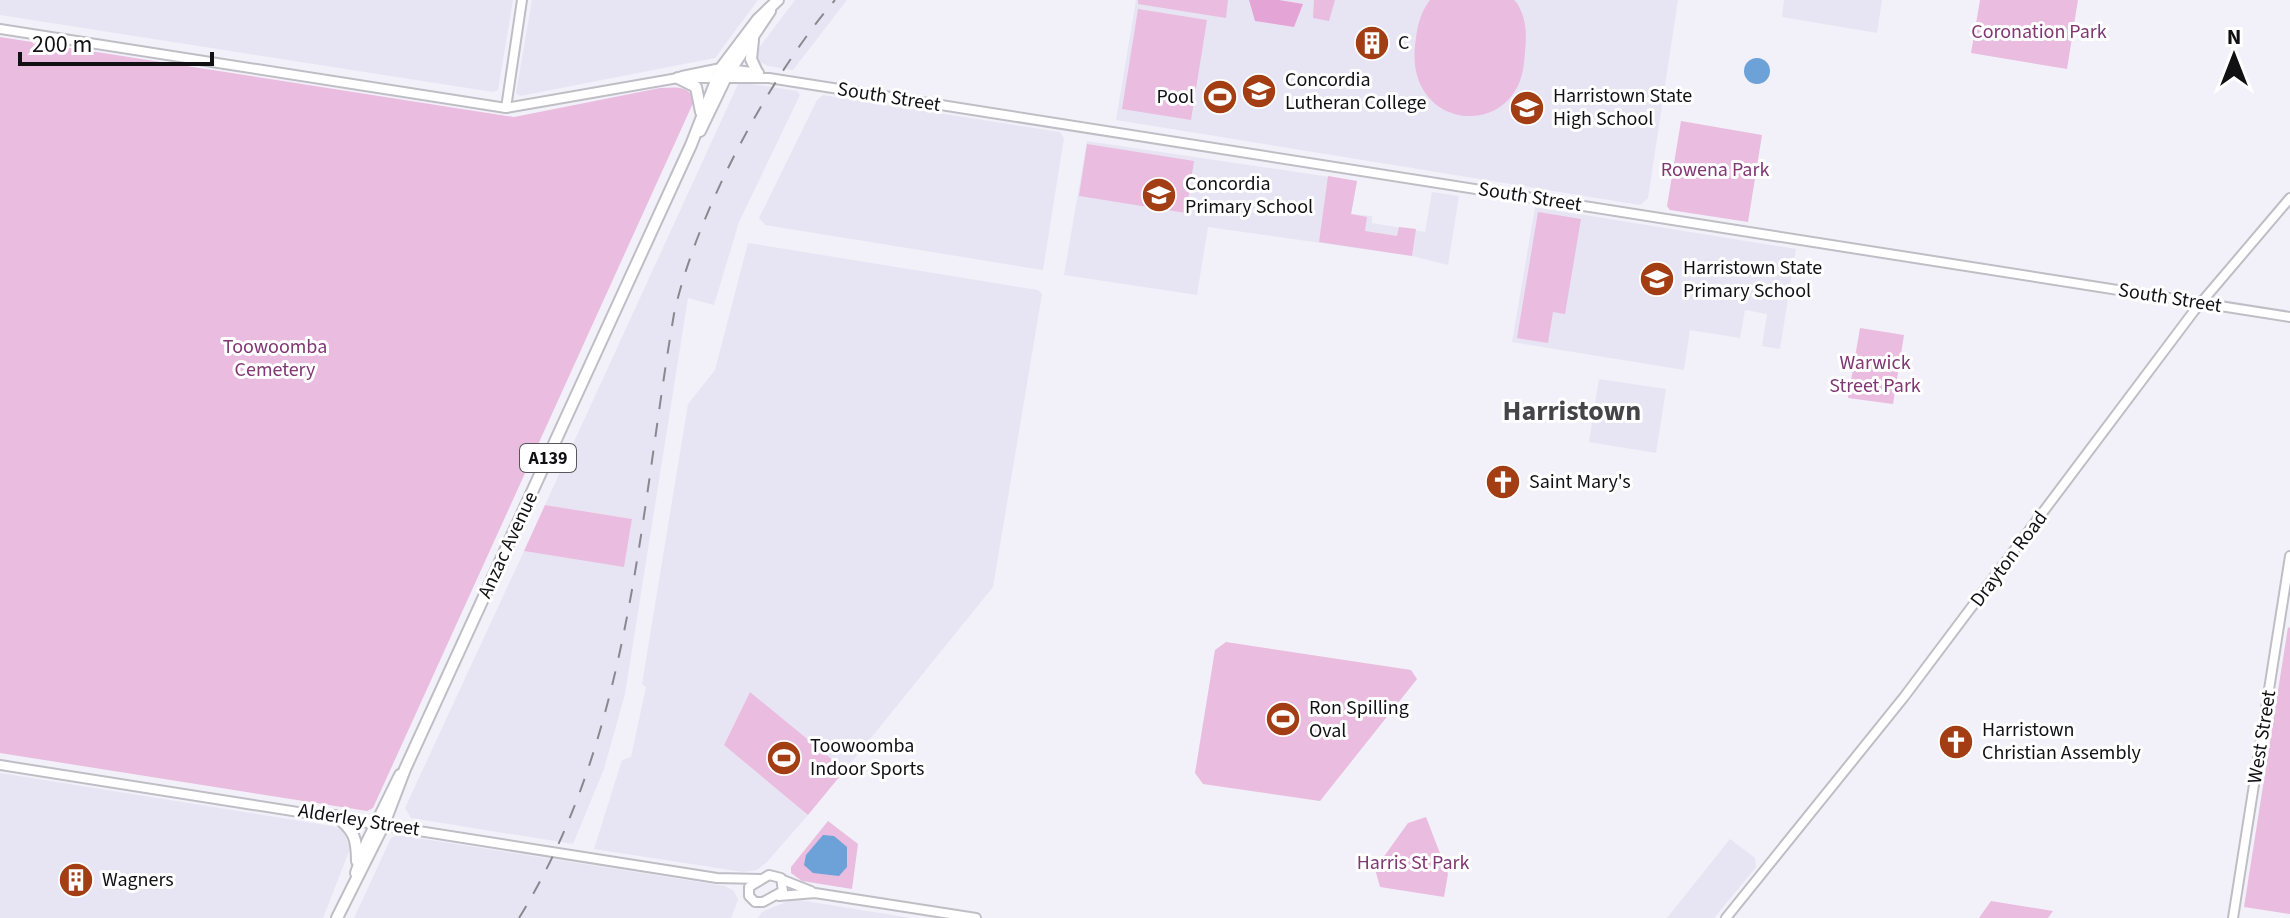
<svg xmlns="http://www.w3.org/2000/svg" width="2290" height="918" font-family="'Source Sans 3',sans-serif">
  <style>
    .built { fill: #e7e5f3 }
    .green { fill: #eabcdf }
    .forest { fill: #e4a5d6 }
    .water { fill: #6ca2d7 }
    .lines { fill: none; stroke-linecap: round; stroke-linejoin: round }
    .secondary-casing { stroke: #bfbec5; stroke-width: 12 }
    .highway-casing { stroke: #bfbec5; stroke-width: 14 }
    .secondary { stroke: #fff; stroke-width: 8 }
    .highway { stroke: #fff; stroke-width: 10 }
    .rail { stroke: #89888e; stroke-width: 2; stroke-dasharray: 14 14; stroke-linecap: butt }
    .labels { text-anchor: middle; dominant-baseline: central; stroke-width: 6; stroke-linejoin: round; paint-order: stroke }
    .shield { fill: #fff; stroke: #58585a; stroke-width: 2 }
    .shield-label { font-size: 18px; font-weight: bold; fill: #111013 }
    .park-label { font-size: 20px; fill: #803773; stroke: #fff }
    .poi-label { font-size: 20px; fill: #111013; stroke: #fff; text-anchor: start }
    .street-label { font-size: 20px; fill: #111013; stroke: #fff }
    .district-label { font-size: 28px; font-weight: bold; fill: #454449; stroke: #fff }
  </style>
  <rect width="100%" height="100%" fill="#f2f1f9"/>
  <g class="built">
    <path d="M 0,0 L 513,0 L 498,90 L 493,92 L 0,15 Z"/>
    <path d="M 532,0 L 758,0 L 715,58 L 520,96 L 516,93 Z"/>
    <path d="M 795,0 L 847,0 L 793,70 L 768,66 L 760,62 L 756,52 Z"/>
    <path d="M 1136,0 L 1678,0 L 1648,198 L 1640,205 L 1116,120 Z"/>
    <path d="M 1784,0 L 1882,0 L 1877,33 L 1782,17 Z"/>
    <path d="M 739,82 L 797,91 L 800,95 L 739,222 L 714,305 L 688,298 L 625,694 L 604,769 L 573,844 L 411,818 L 405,808 L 524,551 L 624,566 L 632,519 L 545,505 Z"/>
    <path d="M 823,95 L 1060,132 L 1064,138 L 1043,270 L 765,225 L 759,218 L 817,100 Z"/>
    <path d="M 1087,141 L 1357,181 L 1351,214 L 1372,216 L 1372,223 L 1425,232 L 1432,192 L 1459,196 L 1448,265 L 1412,256 L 1208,227 L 1197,295 L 1064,275 Z"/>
    <path d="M 1535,207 L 1796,249 L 1780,349 L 1762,346 L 1767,314 L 1745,310 L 1740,338 L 1690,330 L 1684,370 L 1512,342 Z"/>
    <path d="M 748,243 L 1038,290 L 1042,294 L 993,587 L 845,770 L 750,692 L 724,745 L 808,815 L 766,863 L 757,870 L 743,872 L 594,849 L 622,760 L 631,757 L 646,687 L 642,684 L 688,404 L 715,370 Z"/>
    <path d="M 1599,379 L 1666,389 L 1656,453 L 1589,442 Z"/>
    <path d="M 0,773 L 332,826 L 343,830 L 350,849 L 323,918 L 0,918 Z"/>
    <path d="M 398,835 L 725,886 L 734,891 L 738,900 L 731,918 L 354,918 L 391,838 Z"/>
    <path d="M 1730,839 L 1755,858 L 1756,867 L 1714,918 L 1667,918 Z"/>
    <path d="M 793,899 L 911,918 L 758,918 L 762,912 Z"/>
  </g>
  <g class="green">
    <path d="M 1138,0 L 1228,0 L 1226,18 L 1138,4 Z"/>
    <path d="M 1314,0 L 1335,0 L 1329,21 L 1313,18 Z"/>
    <path d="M 1430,0 L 1514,0 L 1517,3 C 1529,24 1526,40 1524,63 C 1516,141 1406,131 1415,46 C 1417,29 1419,14 1430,0 Z"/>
    <path d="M 1980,0 L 2078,0 L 2067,69 L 1971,53 Z"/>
    <path d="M 1138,9 L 1207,20 L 1191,120 L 1122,109 Z"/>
    <path d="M 0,37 L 514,117 L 660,88 C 674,88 689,84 694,101 L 373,808 L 367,811 L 0,753 Z"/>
    <path d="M 1681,121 L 1762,135 L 1748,222 L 1670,210 L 1667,206 Z"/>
    <path d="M 1087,144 L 1194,161 L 1186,213 L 1079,196 Z"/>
    <path d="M 1328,176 L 1357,181 L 1351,214 L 1367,217 L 1365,231 L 1397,236 L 1399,227 L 1416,229 L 1412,256 L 1319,242 Z"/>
    <path d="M 1538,212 L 1581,219 L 1565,314 L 1553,312 L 1548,343 L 1517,338 Z"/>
    <path d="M 1860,328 L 1904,335 L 1893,404 L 1848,398 Z"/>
    <path d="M 545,505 L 632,519 L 624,567 L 524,551 Z"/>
    <path d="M 2288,627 L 2290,628 L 2290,914 L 2244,907 Z"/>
    <path d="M 1226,642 L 1411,670 L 1417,679 L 1320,801 L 1203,784 L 1195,773 L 1215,650 Z"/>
    <path d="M 750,692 L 845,770 L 808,815 L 724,745 Z"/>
    <path d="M 1426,817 L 1448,874 L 1444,897 L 1380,887 L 1375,869 L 1408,823 Z"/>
    <path d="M 828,821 L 858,844 L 852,889 L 802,881 L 791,873 L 791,867 Z"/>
    <path d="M 1991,901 L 2053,911 L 2048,918 L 1979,918 Z"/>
  </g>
  <path class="forest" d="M 1279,0 L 1303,4 L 1294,27 L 1255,21 L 1249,0 Z"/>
  <g class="water">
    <circle cx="1757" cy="71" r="13"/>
    <path d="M 1207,86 L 1235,91 L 1232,108 L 1204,103 Z"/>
    <path d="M 823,835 L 834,836 L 847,847 L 847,867 L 839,876 L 813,873 L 804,865 L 806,855 Z"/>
  </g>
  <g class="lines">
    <g class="secondary-casing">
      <g id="secondary">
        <path d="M 0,29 L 506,108 L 678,78 L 769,78 L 2290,317"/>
        <path d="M 682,76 L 721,68 L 759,73"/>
        <path d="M 506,108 L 522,0"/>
        <path d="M 0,765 L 717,878 L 760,879"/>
        <path d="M 769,875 L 781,878 L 783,891 L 763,902 L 755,902 L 749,896 L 749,887 Z"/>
        <path d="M 783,880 L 811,891"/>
        <path d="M 779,896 L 815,893 L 976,918"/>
        <path d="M 1726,918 L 1904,697 L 2194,311 L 2290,198"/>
        <path d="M 2233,918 L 2290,556"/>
      </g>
    </g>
    <g class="highway-casing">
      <g id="highway">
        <path d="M 753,40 L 751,59 L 757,72"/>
        <path d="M 678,78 L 696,87 L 701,112"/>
        <path d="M 700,131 L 727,75 L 770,11"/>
        <path d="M 335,816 C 354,829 357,839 357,861"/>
        <path d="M 356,873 L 367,842 L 400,775"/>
        <path d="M 337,918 L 384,824 L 405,769 L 691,145 L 721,68 L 758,19 L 778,0"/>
      </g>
    </g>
    <use href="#secondary" class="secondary"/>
    <use href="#highway" class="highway"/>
    <path class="rail" d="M 519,918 C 631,737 639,519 674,314 C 696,214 769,77 835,0"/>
  </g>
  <defs>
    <g id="building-disc" transform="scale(1.8)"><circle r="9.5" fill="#a33d14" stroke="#fff"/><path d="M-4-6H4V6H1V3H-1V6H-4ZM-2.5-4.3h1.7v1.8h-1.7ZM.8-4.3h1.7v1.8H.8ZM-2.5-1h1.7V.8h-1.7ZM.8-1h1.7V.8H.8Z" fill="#fff"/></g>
    <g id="school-disc" transform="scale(1.8)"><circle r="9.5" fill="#a33d14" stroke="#fff"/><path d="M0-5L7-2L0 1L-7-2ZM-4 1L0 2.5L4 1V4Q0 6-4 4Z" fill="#fff"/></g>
    <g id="stadium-disc" transform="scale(1.8)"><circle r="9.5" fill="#a33d14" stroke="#fff"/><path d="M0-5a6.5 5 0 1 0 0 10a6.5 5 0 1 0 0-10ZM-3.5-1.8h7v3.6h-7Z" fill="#fff"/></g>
    <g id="church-disc" transform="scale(1.8)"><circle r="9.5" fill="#a33d14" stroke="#fff"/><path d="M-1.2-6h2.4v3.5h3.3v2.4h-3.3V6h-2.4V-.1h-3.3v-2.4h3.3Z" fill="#fff"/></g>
  </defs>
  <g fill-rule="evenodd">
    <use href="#building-disc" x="1372" y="43"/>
    <use href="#school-disc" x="1259" y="91"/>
    <use href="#stadium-disc" x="1220" y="97"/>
    <use href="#school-disc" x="1527" y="108"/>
    <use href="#school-disc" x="1159" y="195"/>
    <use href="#school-disc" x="1657" y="279"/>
    <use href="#church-disc" x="1503" y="482"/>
    <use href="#stadium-disc" x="1283" y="719"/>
    <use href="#church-disc" x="1956" y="742"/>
    <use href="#stadium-disc" x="784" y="758"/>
    <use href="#building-disc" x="76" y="880"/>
  </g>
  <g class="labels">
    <rect class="shield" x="520" y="444" width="56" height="28" rx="6"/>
    <g class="shield-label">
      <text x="548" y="458">A139</text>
    </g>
    <g class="park-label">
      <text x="2039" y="32">Coronation Park</text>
      <text x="1715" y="170">Rowena Park</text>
      <text x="275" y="347">Toowoomba<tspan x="275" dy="23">Cemetery</tspan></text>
      <text x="1875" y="363">Warwick<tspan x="1875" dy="23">Street Park</tspan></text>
      <text x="1413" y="863">Harris St Park</text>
    </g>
    <g class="poi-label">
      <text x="1398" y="43">C</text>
      <text x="1285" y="80">Concordia<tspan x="1285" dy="23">Lutheran College</tspan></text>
      <text x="1553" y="96">Harristown State<tspan x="1553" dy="23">High School</tspan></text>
      <text x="1194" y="97" text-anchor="end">Pool</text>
      <text x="1185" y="184">Concordia<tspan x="1185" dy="23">Primary School</tspan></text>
      <text x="1683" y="268">Harristown State<tspan x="1683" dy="23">Primary School</tspan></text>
      <text x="1529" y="482">Saint Mary's</text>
      <text x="1309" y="708">Ron Spilling<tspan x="1309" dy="23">Oval</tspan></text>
      <text x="1982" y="730">Harristown<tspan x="1982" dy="23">Christian Assembly</tspan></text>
      <text x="810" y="746">Toowoomba<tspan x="810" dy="23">Indoor Sports</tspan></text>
      <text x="102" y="880">Wagners</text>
    </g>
    <g class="street-label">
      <text transform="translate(889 97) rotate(9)">South Street</text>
      <text transform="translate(1530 197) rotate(9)">South Street</text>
      <text transform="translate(2170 298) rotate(9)">South Street</text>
      <text transform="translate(508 545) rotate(-65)">Anzac Avenue</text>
      <text transform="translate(2009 559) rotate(-53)">Drayton Road</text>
      <text transform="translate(2262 737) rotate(-81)">West Street</text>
      <text transform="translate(359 820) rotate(9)">Alderley Street</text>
    </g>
    <g class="district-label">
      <text x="1572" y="411">Harristown</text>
    </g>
  </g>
  <g transform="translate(2234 56)" stroke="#ffffff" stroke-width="6" paint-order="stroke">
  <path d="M0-6L14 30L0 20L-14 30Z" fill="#111013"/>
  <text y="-12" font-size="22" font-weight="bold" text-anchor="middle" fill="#111013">N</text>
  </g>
  <path d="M20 52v12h192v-12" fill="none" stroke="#111013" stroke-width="4"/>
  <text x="32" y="52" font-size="24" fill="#111013" stroke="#ffffff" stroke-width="6" paint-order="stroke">200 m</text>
</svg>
